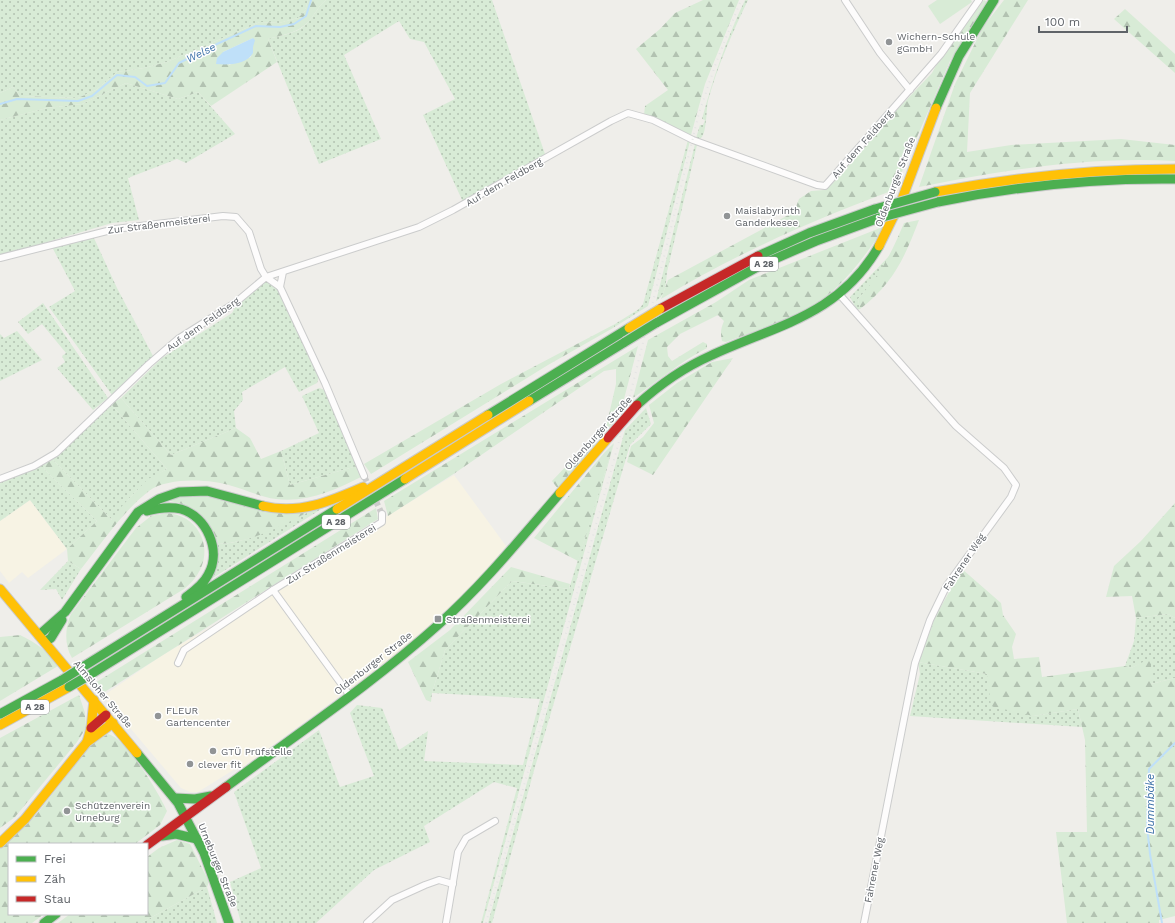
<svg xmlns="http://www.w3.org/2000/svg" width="1175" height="923" font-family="'Work Sans',sans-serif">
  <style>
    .commercial { fill: #f7f3e4 }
    .grass { fill: url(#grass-dots) }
    .forest { fill: url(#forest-firs); fill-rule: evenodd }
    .park { fill: #d8ebd6 }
    .water { fill: #bfe0f9 }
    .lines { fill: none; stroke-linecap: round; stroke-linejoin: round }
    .stream { stroke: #bfe0f9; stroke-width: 2 }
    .street-tunnel { stroke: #cbcbca; stroke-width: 6; stroke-dasharray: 6 3; stroke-linecap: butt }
    .street-casing { stroke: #cbcccc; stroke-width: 8 }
    .fast-casing { stroke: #cacacb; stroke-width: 11 }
    .slow-casing { stroke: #cacacb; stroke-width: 11 }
    .jam-casing { stroke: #cacacb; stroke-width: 11 }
    .street { stroke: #fdfcfc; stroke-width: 6 }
    .fast { stroke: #4caf50; stroke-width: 9 }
    .slow { stroke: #ffc107; stroke-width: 9 }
    .jam { stroke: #c62828; stroke-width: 9 }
    .rail { stroke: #e4e4e4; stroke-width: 2; stroke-dasharray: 1 5; stroke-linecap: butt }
    .fast-bridge-casing { stroke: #cacacb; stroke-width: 11; stroke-linecap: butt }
    .slow-bridge-casing { stroke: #cacacb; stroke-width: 11; stroke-linecap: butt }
    .jam-bridge-casing { stroke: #cacacb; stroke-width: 11; stroke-linecap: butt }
    .fast-bridge { stroke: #4caf50; stroke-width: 9 }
    .slow-bridge { stroke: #ffc107; stroke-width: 9 }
    .jam-bridge { stroke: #c62828; stroke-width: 9 }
    .poi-dot { fill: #919496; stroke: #fff; stroke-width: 1.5 }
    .labels { text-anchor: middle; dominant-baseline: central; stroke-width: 3; stroke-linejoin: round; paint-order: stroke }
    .shield { fill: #fff; stroke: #8f9295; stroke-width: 1 }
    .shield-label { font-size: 9px; font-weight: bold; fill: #5f6368 }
    .poi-label { font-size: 10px; fill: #5f6368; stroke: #fff; text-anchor: start }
    .street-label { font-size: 10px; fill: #5f6368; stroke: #fff }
    .water-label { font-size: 11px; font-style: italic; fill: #4174aa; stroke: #fff }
  </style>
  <defs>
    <pattern id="grass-dots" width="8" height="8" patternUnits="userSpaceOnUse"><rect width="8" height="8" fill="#d8ebd6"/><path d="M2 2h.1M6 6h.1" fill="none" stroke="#b2c2b1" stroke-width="1.8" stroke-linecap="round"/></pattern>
    <pattern id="forest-firs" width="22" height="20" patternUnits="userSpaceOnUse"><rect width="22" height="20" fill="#d8ebd6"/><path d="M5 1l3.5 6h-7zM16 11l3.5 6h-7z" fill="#b2c2b1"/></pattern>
  </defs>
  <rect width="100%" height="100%" fill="#efeeea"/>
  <g class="commercial">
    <path d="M 454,475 L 506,546 L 491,565 L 464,595 L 412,643 L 243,767 L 235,769 L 198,792 L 190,792 L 181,788 L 103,696 L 161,656 L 219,622 L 337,547 Z"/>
    <path d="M 30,500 L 67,549 L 28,578 L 22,572 L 9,583 L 0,571 L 0,521 Z"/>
  </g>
  <g class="grass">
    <path d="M 0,0 L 308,0 L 305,11 L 298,18 L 279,23 L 260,22 L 167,62 L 144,68 L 117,72 L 96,90 L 78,98 L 20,96 L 13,87 L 0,93 Z"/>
    <path d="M 326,0 L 492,0 L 545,154 L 463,202 L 423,115 L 455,99 L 424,42 L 410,39 L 399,21 L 344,55 L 381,139 L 319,164 L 268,39 C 282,35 298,34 308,22 C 315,15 318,6 326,0 Z"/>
    <path d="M 745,0 L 748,0 C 733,32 717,66 708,101 C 706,110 707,135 700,139 L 696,138 L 700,125 L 703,125 L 705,120 L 702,119 C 713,78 727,38 745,0 Z"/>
    <path d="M 126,83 L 178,99 L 198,92 L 235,134 L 186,163 L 177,159 L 128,178 L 139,220 L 112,223 L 0,256 L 0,120 L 47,108 L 82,104 Z"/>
    <path d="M 688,140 L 690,141 L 648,306 L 613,328 L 615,324 L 639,309 L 643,304 Z"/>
    <path d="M 695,144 L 697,145 L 667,272 C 666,282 666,296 656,301 Z"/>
    <path d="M 93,236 L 117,288 L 153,356 L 112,395 L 49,307 L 75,291 L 52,247 Z"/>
    <path d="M 891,254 L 876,279 L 858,299 L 860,309 L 857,310 L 850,297 Z"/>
    <path d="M 265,281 L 271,282 L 280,290 L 319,377 L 317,383 L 299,392 L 285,367 L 242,392 L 243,400 L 234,411 L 236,428 L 171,455 L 121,398 L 162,358 L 232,313 L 237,304 Z"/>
    <path d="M 43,303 L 108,398 L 93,410 L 57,368 L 65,362 L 62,356 L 66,353 L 42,324 L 28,334 L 18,322 Z"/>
    <path d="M 17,331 L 42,360 L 0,381 L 0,334 L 4,338 Z"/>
    <path d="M 319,388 L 325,390 L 357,466 L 290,485 L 281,451 L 319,433 L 302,396 Z"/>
    <path d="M 111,404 L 167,469 C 143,482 127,498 113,521 L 52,459 Z"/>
    <path d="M 646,408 L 651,424 L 630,445 L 535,767 L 492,923 L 488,923 L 625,430 Z"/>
    <path d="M 614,443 L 483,923 L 481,923 L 517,788 L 494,782 L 424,826 L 430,842 L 374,870 L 316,923 L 241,923 L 230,882 L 261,868 L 234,792 L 319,730 L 340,787 L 374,776 L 350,713 L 357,705 L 382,708 L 399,750 L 428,731 L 424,761 L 523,765 L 540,699 L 432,693 L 445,650 L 512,581 L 569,589 Z"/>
    <path d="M 46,463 L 44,469 L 97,521 L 67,549 L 30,500 L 0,521 L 0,481 Z"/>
    <path d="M 326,506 L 208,581 L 218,554 L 218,544 C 257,543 289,517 326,506 Z"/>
    <path d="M 68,561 L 81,569 L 62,600 L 56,589 L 40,590 Z"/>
    <path d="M 1168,614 L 1175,618 L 1175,678 L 1151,684 L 1151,659 L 1131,668 L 1125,666 L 1134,641 L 1136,618 Z"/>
    <path d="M 918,662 L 987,674 L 1033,716 L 1078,709 L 1082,727 L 910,716 L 920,674 Z"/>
    <path d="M 207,887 L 217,923 L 141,923 Z"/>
  </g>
  <g class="forest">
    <path d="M 308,0 L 326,0 C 318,6 315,15 308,22 C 298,33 282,35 268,39 L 277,62 L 211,106 L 198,92 L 178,99 L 126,83 L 82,104 L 47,108 L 0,120 L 0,93 L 13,87 L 20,96 L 78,98 L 96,90 L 117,72 L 144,68 L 167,62 L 260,22 L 279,23 L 298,18 L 305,11 ZM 253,38 L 251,57 L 229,65 L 223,52 Z"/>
    <path d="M 703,0 L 739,0 L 705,84 L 691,135 L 644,115 L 645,106 L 668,90 L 636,49 L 660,29 L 675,13 Z"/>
    <path d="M 984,0 L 988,3 L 950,61 L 894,190 C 813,220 735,254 661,299 L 668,280 L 794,212 L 799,199 L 811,191 L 824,190 L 836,180 L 892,115 L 932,73 L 939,60 Z"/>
    <path d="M 1004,0 L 1028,0 L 970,93 L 967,152 L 1011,145 L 1121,139 L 1175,145 L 1175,161 C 1089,156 1003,170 919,187 L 955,84 L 983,27 Z"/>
    <path d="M 1125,9 L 1175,54 L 1175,73 L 1114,19 Z"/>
    <path d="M 919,220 C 905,257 893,284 860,309 L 858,299 C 881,274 891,254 904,223 Z"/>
    <path d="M 885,226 C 862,261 836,296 798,315 C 775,326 749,333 726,342 L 722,341 C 720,333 721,328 724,321 L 718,315 L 680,334 L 667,347 L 668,356 L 672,361 L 703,342 L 707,344 L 707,348 C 680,362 658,381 633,398 L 648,340 L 716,302 L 749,280 Z"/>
    <path d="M 615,324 L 613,328 L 548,365 L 371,474 L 364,464 L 501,384 Z"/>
    <path d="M 638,346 L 620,414 L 558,489 L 552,481 L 607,423 L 616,384 L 616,369 L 604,371 L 455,473 L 388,516 L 384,501 Z"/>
    <path d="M 733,358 L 653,475 L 627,462 L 631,446 L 643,437 L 654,423 L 649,405 L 677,383 L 712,362 Z"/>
    <path d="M 121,398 L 171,455 L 236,428 L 250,438 L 261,459 L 281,451 L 290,485 L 357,466 L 363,476 C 335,490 307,503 276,499 C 261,497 246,490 232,486 C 210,479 168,477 149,491 C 122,512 102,543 81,569 L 68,561 L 67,549 L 97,521 L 44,469 L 46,463 L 52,459 L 112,520 L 122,506 L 148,479 L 167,469 L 111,404 Z"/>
    <path d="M 614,443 L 578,561 L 534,538 L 604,453 Z"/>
    <path d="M 191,494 L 312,510 C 283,525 251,543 218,544 C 209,515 193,505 165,500 Z"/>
    <path d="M 1175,503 L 1175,618 L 1168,614 L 1136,618 L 1132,596 L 1106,597 L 1114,566 L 1141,541 Z"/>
    <path d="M 376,508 L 378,519 L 103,693 L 95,683 Z"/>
    <path d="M 167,513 C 196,515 213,544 200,570 C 196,578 190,584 184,589 L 72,658 C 64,645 65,627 71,614 L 136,528 L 151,516 Z"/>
    <path d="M 511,567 L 570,584 L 569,589 L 512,581 L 445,650 L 432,693 L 431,702 L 426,700 L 408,662 L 450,630 Z"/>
    <path d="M 962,569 L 1001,603 L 1003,615 L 1016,634 L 1012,647 L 1014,659 L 1039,657 L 1042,677 L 1125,666 L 1131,668 L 1151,658 L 1151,684 L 1175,678 L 1175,916 L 1159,920 L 1159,923 L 1067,923 L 1056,832 L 1087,832 L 1085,740 L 1078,709 L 1033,716 L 991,706 L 987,674 L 918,662 L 934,619 Z"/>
    <path d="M 20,635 C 34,642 51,652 58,666 L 0,701 L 0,637 Z"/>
    <path d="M 79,695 L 85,713 L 86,728 L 77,742 L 15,817 L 0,828 L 0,738 Z"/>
    <path d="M 108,734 C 126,738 159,793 167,811 L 160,825 L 135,844 L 9,844 L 9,914 L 44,914 L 32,923 L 0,923 L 0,847 L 36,815 L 91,745 Z"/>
    <path d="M 177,840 L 190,844 L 209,882 L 207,887 L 141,923 L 58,923 L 70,914 L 147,914 L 147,857 L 159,848 Z"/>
  </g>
  <path class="park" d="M 937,0 L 971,0 L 972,2 L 940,24 L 928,6 Z"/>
  <path class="water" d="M 253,38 L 255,40 L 253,47 L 253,53 C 246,65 228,65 216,64 L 217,58 L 223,52 Z"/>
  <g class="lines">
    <g class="stream">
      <path d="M 0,104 L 17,99 L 78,101 L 92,96 L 117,75 L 135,77 L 147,86 L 165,83 L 179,63 L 217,44 L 256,26 L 280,27 L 294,24 L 306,16 L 311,0"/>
      <path d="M 1162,923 L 1150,854 L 1147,826 L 1149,769 L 1175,743"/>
    </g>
    <path class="street-tunnel" d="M 364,476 L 382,514"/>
    <g class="street-casing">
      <g id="street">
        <path d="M 845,0 L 880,53 L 910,90"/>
        <path d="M 0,258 L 115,229 L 223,216 L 236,217 L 249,232 L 261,269 L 266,277 L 280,287 L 325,383 L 364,476"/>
        <path d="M 280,287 L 283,272"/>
        <path d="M 839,294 L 956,426 L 1004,468 L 1016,485 L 1011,497 L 947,585 L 930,620 L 915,663 L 864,923"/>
        <path d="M 0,479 L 34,466 L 56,453 L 149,364 L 178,339 L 235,303 L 266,277 L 419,227 L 453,210 L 611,121 L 628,113 L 653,120 L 693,140 L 817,185 L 825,186 L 941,54 L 979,0"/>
        <path d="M 273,590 L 350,696"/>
        <path d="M 178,663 L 184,650 L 273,590 L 382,522 L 382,514"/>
        <path d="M 367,923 L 392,900 L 425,885 L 439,880 L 453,884"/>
        <path d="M 446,923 L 458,852 L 466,838 L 495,821"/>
      </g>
    </g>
    <g class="fast-casing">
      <g id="fast">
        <path d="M 936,108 L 959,56 L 994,0"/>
        <path d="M 938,202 C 1017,186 1095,178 1175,179"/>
        <path d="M 758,256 L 809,233 L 875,209"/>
        <path d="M 656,323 L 763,264 L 816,241 L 879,218"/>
        <path d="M 529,401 L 625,342"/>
        <path d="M 637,405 C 659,385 683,368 710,356 C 776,325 839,316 879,246"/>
        <path d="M 488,415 L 629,328"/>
        <path d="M 147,511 C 158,508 169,506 181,509 C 207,517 222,551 208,575 C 203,585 194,591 186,597"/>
        <path d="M 39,635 L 65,612 L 138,512 L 159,499 L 179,492 L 207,491 L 263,506"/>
        <path d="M 45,642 L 51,638 L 62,620"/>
        <path d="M 81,668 L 337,509"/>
        <path d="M 88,676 L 405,479"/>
        <path d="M 0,714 L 62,680"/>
        <path d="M 137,753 L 178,803 L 204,853 L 229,923"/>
        <path d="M 226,787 C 297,734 372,684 438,625 C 483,585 521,538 560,493"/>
        <path d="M 175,798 L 195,799 L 211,796"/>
        <path d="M 162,836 L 176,834 L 197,839"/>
        <path d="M 44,923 L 56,914"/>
      </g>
    </g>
    <g class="slow-casing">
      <g id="slow">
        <path d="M 935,192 C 1015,177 1094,169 1175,169"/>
        <path d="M 879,246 L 902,199 L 936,108"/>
        <path d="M 405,479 L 529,401"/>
        <path d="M 560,493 L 608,438"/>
        <path d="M 263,506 C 299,515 331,501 363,487"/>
        <path d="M 337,509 L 488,415"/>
        <path d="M 0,589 L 137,753"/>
        <path d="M 0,725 L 69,687"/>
        <path d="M 87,742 L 91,728 L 94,700"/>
        <path d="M 0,843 L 25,819 L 87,742 L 113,723"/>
      </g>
    </g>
    <g class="jam-casing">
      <g id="jam">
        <path d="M 660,309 L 758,256"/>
        <path d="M 91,728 L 106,715"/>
        <path d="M 147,845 L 226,787"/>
      </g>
    </g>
    <use href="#street" class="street"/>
    <use href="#fast" class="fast"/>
    <use href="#slow" class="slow"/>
    <use href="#jam" class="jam"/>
    <path class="rail" d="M 486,923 L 618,445 L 699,113 L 716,63 L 741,0"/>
    <g class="fast-bridge-casing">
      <g id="fast-bridge">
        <path d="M 875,209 L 935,192"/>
        <path d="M 879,218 L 938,202"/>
        <path d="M 625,342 L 656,323"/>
        <path d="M 62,680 L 81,668"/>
        <path d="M 69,687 L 88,676"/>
      </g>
    </g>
    <g class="slow-bridge-casing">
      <path id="slow-bridge" d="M 629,328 L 660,309"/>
    </g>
    <g class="jam-bridge-casing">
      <path id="jam-bridge" d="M 608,438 L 637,405"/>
    </g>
    <use href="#fast-bridge" class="fast-bridge"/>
    <use href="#slow-bridge" class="slow-bridge"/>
    <use href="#jam-bridge" class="jam-bridge"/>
  </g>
  <g class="poi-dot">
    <circle cx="889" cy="42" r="4"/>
    <circle cx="727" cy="216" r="4"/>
    <rect x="434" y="615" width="8" height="8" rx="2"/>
    <circle cx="158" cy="716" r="4"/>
    <circle cx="213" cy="751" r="4"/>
    <circle cx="190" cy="764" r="4"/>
    <circle cx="67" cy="811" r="4"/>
  </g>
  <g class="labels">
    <g class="shield">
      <rect x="750" y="257" width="28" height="14" rx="3"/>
      <rect x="322" y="515" width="28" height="14" rx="3"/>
      <rect x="21" y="700" width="28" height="14" rx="3"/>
    </g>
    <g class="shield-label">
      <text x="764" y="264">A 28</text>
      <text x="336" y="522">A 28</text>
      <text x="35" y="707">A 28</text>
    </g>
    <g class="poi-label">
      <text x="897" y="36">Wichern-Schule<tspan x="897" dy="12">gGmbH</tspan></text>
      <text x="735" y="210">Maislabyrinth<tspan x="735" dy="12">Ganderkesee</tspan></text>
      <text x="446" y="619">Straßenmeisterei</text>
      <text x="166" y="710">FLEUR<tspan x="166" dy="12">Gartencenter</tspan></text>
      <text x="221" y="751">GTÜ Prüfstelle</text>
      <text x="198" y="764">clever fit</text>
      <text x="75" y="805">Schützenverein<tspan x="75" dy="12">Urneburg</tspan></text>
    </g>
    <g class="street-label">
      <text transform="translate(862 144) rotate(-49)">Auf dem Feldberg</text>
      <text transform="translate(504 182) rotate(-30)">Auf dem Feldberg</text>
      <text transform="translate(895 182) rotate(-69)">Oldenburger Straße</text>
      <text transform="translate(159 224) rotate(-7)">Zur Straßenmeisterei</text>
      <text transform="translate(203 324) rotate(-35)">Auf dem Feldberg</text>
      <text transform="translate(598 433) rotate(-48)">Oldenburger Straße</text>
      <text transform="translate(331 554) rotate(-32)">Zur Straßenmeisterei</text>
      <text transform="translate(964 562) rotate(-56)">Fahrener Weg</text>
      <text transform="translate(373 663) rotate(-38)">Oldenburger Straße</text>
      <text transform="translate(103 694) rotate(50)">Almsloher Straße</text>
      <text transform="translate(218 865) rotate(68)">Urneburger Straße</text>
      <text transform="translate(874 870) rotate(-79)">Fahrener Weg</text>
    </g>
    <g class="water-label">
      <text transform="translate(201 53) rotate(-26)">Welse</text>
      <text transform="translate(1150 804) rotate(-90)">Dummbäke</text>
    </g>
  </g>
  <rect x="8" y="843" width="140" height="72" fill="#ffffff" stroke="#bfc1c3"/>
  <rect x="16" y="856" width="20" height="6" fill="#4caf50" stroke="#bfc1c3"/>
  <text x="44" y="863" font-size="12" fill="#5f6368">Frei</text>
  <rect x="16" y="876" width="20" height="6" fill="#ffc107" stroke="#bfc1c3"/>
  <text x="44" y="883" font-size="12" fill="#5f6368">Zäh</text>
  <rect x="16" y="896" width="20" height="6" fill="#c62828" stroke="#bfc1c3"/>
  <text x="44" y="903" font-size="12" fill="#5f6368">Stau</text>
  <path d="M1039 26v6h88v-6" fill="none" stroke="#5f6368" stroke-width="2"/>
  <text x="1045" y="26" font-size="12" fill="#5f6368" stroke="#ffffff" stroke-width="3" paint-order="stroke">100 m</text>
</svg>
